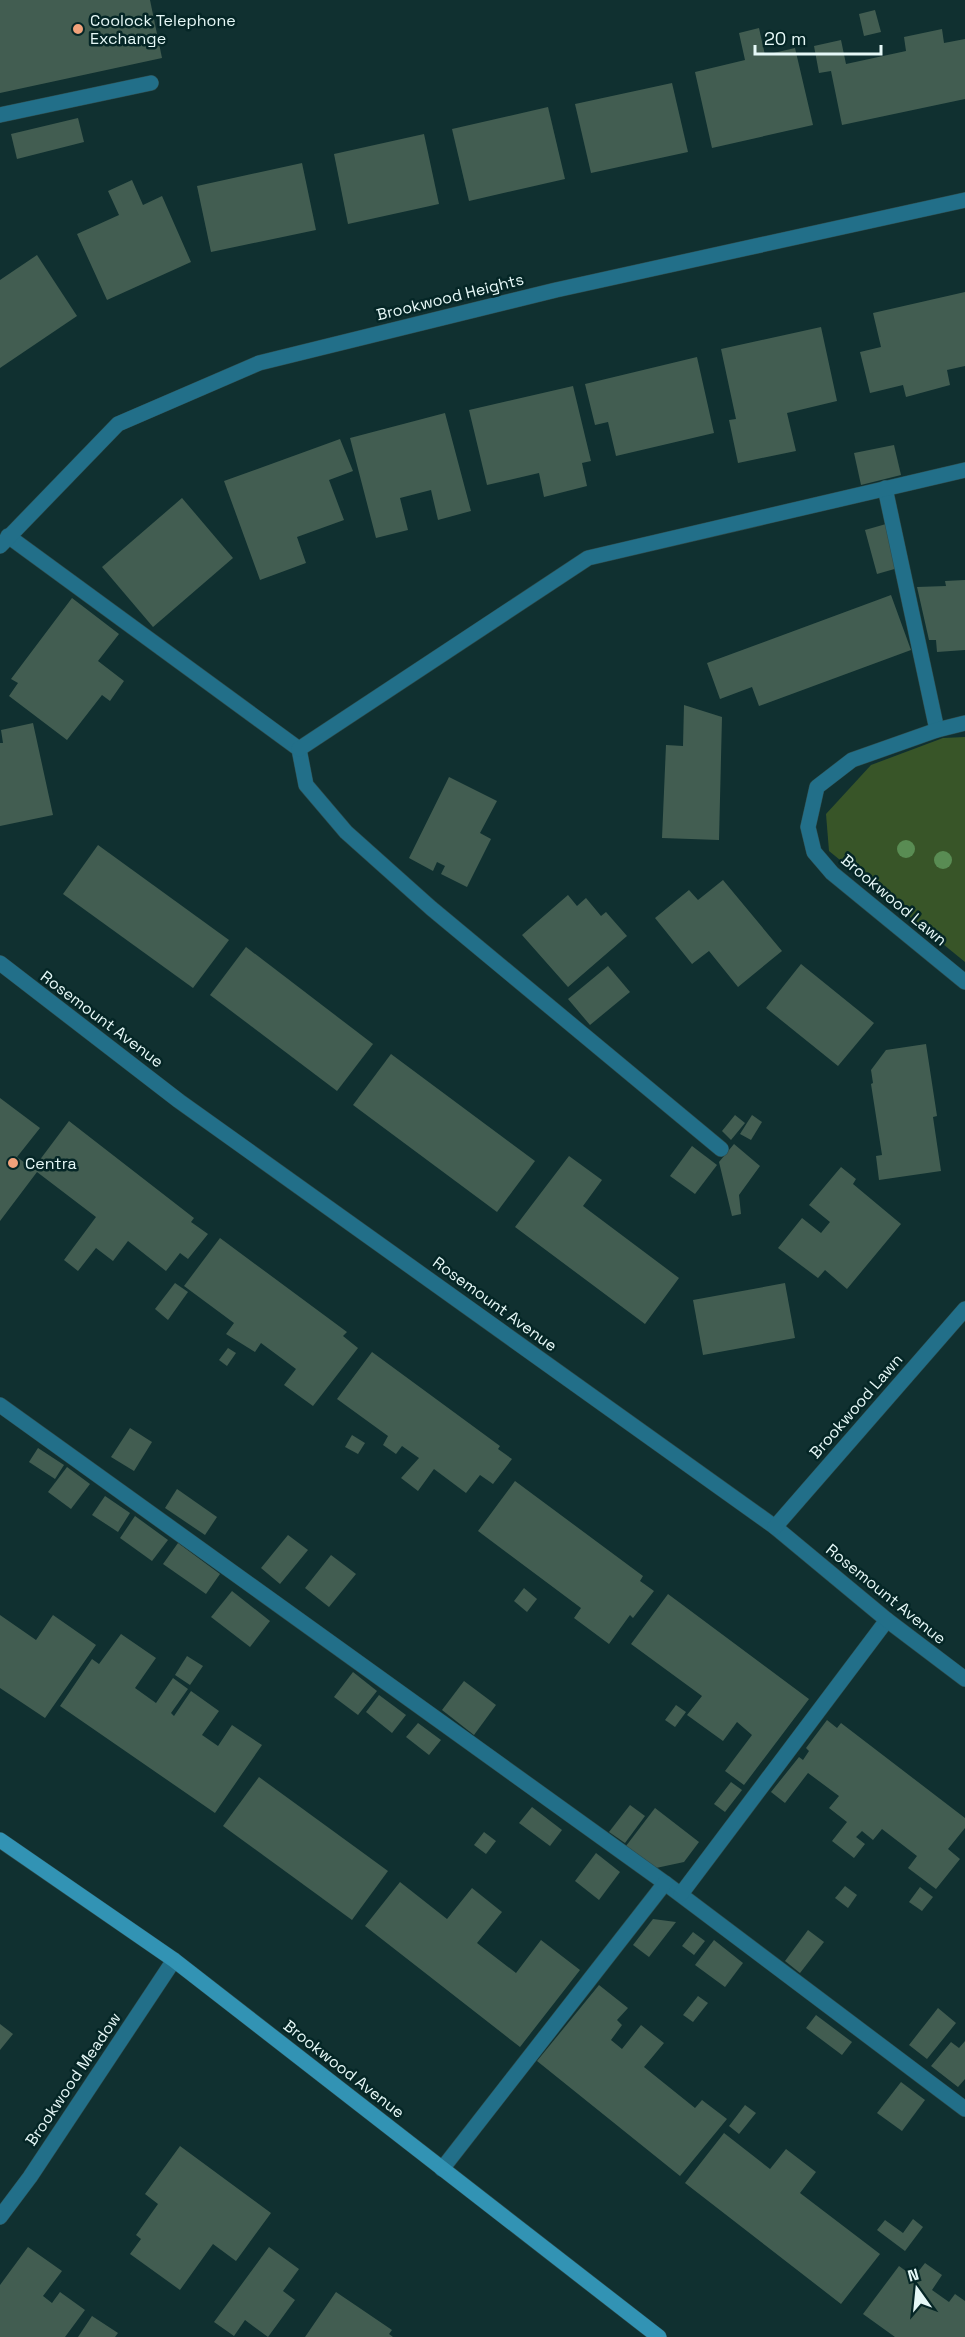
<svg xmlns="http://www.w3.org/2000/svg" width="965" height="2337" font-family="'Space Grotesk',sans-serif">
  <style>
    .green { fill: #385528 }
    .building { fill: #425d51 }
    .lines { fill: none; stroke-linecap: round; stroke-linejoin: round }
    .lane-casing { stroke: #2e4c4c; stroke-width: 16 }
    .street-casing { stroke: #2e4c4c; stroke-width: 16 }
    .secondary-casing { stroke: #2e4c4c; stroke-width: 16 }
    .lane { stroke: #226f89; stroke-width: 15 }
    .street { stroke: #226f89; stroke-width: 15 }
    .secondary { stroke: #3293b4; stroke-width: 15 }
    .tree { fill: #598c53 }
    .poi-dot { fill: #f1a27b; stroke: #052626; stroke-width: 2 }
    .labels { text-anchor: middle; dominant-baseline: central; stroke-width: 5; stroke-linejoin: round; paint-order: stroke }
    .poi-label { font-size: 16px; fill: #e6f8f7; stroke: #052626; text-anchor: start }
    .street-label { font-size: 16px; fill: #e6f8f7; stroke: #052626 }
  </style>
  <rect width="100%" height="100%" fill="#103030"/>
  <path class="green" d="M 965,737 L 965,962 L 829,851 L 826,814 L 871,765 L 943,738 Z"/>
  <g class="building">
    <path d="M 0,0 L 150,0 L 162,58 L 0,93 Z"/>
    <path d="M 875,10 L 881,32 L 864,36 L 859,14 Z"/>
    <path d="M 759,28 L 765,55 L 795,48 L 813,125 L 712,148 L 695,72 L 745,60 L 739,33 Z"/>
    <path d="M 942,29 L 944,43 L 965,39 L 965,99 L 842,125 L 831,71 L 819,73 L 814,46 L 841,40 L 846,64 L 906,51 L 904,37 Z"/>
    <path d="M 672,83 L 688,152 L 591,173 L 575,104 Z"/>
    <path d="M 548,107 L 565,179 L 469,201 L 452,129 Z"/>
    <path d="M 78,118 L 84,142 L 17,159 L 11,134 Z"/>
    <path d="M 424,134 L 439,204 L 348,224 L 334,154 Z"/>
    <path d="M 302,163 L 316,230 L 211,252 L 197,186 Z"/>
    <path d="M 132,180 L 143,205 L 162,196 L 191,262 L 107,300 L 77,234 L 119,215 L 108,191 Z"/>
    <path d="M 37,255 L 77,316 L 0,368 L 0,280 Z"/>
    <path d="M 965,292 L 965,366 L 947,370 L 950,385 L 906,397 L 903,385 L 870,393 L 860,352 L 881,347 L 873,313 Z"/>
    <path d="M 821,327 L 837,401 L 787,413 L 796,451 L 738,463 L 729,420 L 736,419 L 721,349 Z"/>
    <path d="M 697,357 L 714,433 L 616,456 L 608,422 L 595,425 L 585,384 Z"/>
    <path d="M 573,386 L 591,461 L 582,463 L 587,486 L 544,497 L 539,473 L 487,485 L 469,410 Z"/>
    <path d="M 445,413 L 471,511 L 438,520 L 431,490 L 400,498 L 408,530 L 376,538 L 350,438 Z"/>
    <path d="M 340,439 L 353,471 L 329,480 L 344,520 L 297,537 L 306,563 L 260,580 L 224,481 Z"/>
    <path d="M 894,445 L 901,475 L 861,485 L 854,453 Z"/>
    <path d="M 182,498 L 233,558 L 153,627 L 102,567 Z"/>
    <path d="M 886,524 L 898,568 L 877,574 L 865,530 Z"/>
    <path d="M 965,580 L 965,650 L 937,652 L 936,640 L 929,640 L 917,587 L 946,586 L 945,581 Z"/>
    <path d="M 891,595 L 911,650 L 759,706 L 752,687 L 720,699 L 707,663 Z"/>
    <path d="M 72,598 L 119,634 L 98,661 L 124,681 L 110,701 L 102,695 L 67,740 L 9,696 L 18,683 L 11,679 Z"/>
    <path d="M 684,705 L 722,717 L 719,840 L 662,838 L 666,745 L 683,746 Z"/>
    <path d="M 33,723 L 53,815 L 0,826 L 0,743 L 3,743 L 1,730 Z"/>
    <path d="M 449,777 L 497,801 L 480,833 L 491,839 L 467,887 L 441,874 L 445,866 L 437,862 L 433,871 L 409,858 Z"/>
    <path d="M 98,845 L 229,940 L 193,988 L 63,894 Z"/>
    <path d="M 723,880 L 782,951 L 738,987 L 709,951 L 692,964 L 655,918 L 689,890 L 698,900 Z"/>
    <path d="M 568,895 L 577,906 L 586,898 L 601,916 L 606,912 L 627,936 L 568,987 L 522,935 Z"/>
    <path d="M 246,947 L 373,1044 L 337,1091 L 210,995 Z"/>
    <path d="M 801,964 L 874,1023 L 838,1066 L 766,1008 Z"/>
    <path d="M 608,966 L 630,992 L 590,1025 L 568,999 Z"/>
    <path d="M 926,1044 L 937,1116 L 933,1117 L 941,1171 L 879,1180 L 876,1156 L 882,1155 L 871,1084 L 873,1083 L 871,1070 L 886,1050 Z"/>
    <path d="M 391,1054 L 535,1161 L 497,1212 L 353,1105 Z"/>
    <path d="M 0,1098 L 40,1128 L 17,1157 L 33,1169 L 69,1121 L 194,1218 L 191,1222 L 208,1234 L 188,1259 L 180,1253 L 166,1271 L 128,1241 L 113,1261 L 96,1248 L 78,1271 L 64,1260 L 96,1217 L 37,1172 L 0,1221 Z"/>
    <path d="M 735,1115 L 745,1123 L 731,1140 L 722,1131 Z"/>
    <path d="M 752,1115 L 762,1122 L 751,1140 L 740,1134 Z"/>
    <path d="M 734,1144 L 760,1166 L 739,1195 L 741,1214 L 732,1216 L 719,1162 Z"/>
    <path d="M 692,1146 L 717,1165 L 695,1194 L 670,1176 Z"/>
    <path d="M 569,1156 L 602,1180 L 583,1206 L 679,1278 L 645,1324 L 515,1227 Z"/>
    <path d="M 841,1167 L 856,1179 L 853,1184 L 901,1224 L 847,1289 L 825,1270 L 818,1278 L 778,1248 L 802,1218 L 821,1233 L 830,1222 L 809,1205 Z"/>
    <path d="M 220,1238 L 347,1332 L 343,1336 L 358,1348 L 313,1406 L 284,1385 L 296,1369 L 261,1343 L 255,1352 L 226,1334 L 234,1323 L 184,1286 Z"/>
    <path d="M 175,1283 L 188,1292 L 168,1320 L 155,1309 Z"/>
    <path d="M 785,1283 L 795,1338 L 703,1355 L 693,1300 Z"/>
    <path d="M 228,1348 L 236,1353 L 227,1366 L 219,1360 Z"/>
    <path d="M 372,1352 L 500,1446 L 498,1449 L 512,1459 L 493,1484 L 480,1475 L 466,1493 L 434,1469 L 418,1491 L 401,1478 L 419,1458 L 402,1446 L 396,1454 L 383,1445 L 388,1436 L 337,1399 Z"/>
    <path d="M 130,1428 L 152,1442 L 134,1471 L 111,1457 Z"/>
    <path d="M 352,1435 L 365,1443 L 358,1454 L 345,1447 Z"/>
    <path d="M 38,1448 L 64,1465 L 55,1479 L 29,1462 Z"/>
    <path d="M 67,1467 L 90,1484 L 71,1509 L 48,1492 Z"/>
    <path d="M 515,1481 L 643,1576 L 640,1581 L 654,1591 L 633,1618 L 630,1615 L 609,1644 L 574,1618 L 581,1608 L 478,1531 Z"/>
    <path d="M 177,1489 L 217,1517 L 205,1535 L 165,1508 Z"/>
    <path d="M 105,1496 L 130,1513 L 118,1532 L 92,1515 Z"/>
    <path d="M 135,1516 L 168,1540 L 152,1561 L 120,1538 Z"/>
    <path d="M 288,1535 L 308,1550 L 280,1584 L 261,1568 Z"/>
    <path d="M 178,1543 L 220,1574 L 206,1594 L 163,1564 Z"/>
    <path d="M 331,1555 L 356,1574 L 329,1607 L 305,1588 Z"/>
    <path d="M 524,1588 L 537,1599 L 527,1612 L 514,1601 Z"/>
    <path d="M 232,1591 L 270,1621 L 250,1647 L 211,1617 Z"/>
    <path d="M 668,1594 L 809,1699 L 744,1785 L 725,1771 L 752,1735 L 737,1722 L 723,1741 L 687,1715 L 702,1696 L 631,1644 Z"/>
    <path d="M 0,1615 L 36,1640 L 53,1615 L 96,1645 L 45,1718 L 0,1688 Z"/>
    <path d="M 121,1634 L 156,1658 L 135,1688 L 156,1703 L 173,1678 L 188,1689 L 171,1713 L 174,1716 L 191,1691 L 219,1711 L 202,1735 L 218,1746 L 232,1725 L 262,1745 L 215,1813 L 60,1706 L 92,1659 L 99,1664 Z"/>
    <path d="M 187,1656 L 203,1666 L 190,1685 L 175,1675 Z"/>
    <path d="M 353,1672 L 377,1691 L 358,1715 L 334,1697 Z"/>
    <path d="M 464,1681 L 496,1705 L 474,1735 L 442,1710 Z"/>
    <path d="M 379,1695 L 406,1715 L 392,1733 L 366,1712 Z"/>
    <path d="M 676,1705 L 686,1712 L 675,1727 L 665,1720 Z"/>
    <path d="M 827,1720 L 837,1728 L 841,1723 L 965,1818 L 965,1828 L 948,1849 L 960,1859 L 936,1889 L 908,1868 L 917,1856 L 882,1829 L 873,1840 L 862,1831 L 856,1837 L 865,1844 L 854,1858 L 832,1841 L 847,1822 L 829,1808 L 839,1796 L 808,1773 L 785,1803 L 771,1792 L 799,1757 L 803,1760 L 809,1751 L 806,1748 Z"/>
    <path d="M 418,1723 L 441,1740 L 429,1755 L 406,1737 Z"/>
    <path d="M 259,1777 L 388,1871 L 352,1920 L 223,1826 Z"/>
    <path d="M 731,1782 L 742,1790 L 725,1812 L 714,1804 Z"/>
    <path d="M 630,1805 L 645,1816 L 625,1843 L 609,1832 Z"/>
    <path d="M 532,1807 L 562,1830 L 550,1846 L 519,1823 Z"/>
    <path d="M 655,1808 L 699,1842 L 684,1862 L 656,1868 L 626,1846 Z"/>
    <path d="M 484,1832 L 496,1841 L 486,1854 L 474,1845 Z"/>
    <path d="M 596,1853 L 620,1872 L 599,1900 L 575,1881 Z"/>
    <path d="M 400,1882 L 447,1919 L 472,1888 L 502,1912 L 477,1943 L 516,1973 L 541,1940 L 580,1970 L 520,2047 L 365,1926 Z"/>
    <path d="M 845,1886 L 857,1895 L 848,1908 L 835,1898 Z"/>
    <path d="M 920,1887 L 933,1897 L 922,1911 L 909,1902 Z"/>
    <path d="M 653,1919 L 676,1922 L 649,1957 L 633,1945 Z"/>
    <path d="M 808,1930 L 824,1942 L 800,1973 L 785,1961 Z"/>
    <path d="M 693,1932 L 705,1941 L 694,1955 L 682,1946 Z"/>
    <path d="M 714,1940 L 743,1963 L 725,1987 L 695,1965 Z"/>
    <path d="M 599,1985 L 628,2008 L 617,2020 L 622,2025 L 611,2040 L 622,2049 L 641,2025 L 664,2043 L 644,2067 L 695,2108 L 702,2100 L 727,2119 L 680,2176 L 537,2061 Z"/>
    <path d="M 698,1996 L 708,2003 L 693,2022 L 683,2015 Z"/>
    <path d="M 938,2008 L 956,2023 L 927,2059 L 909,2045 Z"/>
    <path d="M 816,2015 L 852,2042 L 842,2055 L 806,2028 Z"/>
    <path d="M 0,2024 L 13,2034 L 0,2050 Z"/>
    <path d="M 965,2041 L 965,2079 L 958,2087 L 931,2066 L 951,2042 L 959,2048 Z"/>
    <path d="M 901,2082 L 925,2100 L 902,2131 L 877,2113 Z"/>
    <path d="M 745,2105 L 756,2113 L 739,2134 L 729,2126 Z"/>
    <path d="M 724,2133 L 770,2169 L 786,2149 L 816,2172 L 800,2193 L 880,2254 L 841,2304 L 685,2183 Z"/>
    <path d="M 180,2146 L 271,2213 L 236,2261 L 213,2244 L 180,2290 L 130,2254 L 141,2239 L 136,2235 L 158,2204 L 145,2194 Z"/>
    <path d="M 913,2219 L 923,2227 L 905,2251 L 877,2230 L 885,2220 L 903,2233 Z"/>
    <path d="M 28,2247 L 62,2271 L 43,2296 L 52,2303 L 60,2292 L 85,2310 L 65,2337 L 0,2337 L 0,2285 Z"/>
    <path d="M 269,2247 L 299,2269 L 283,2291 L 295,2300 L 268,2337 L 245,2320 L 234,2336 L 214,2322 Z"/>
    <path d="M 925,2263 L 942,2275 L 932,2290 L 949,2302 L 955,2294 L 965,2301 L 965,2337 L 895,2337 L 863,2314 L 899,2266 L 914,2277 Z"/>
    <path d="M 336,2292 L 392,2330 L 389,2334 L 393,2337 L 305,2337 Z"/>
    <path d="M 92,2316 L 118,2333 L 115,2337 L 78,2337 Z"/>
  </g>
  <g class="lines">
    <g class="lane-casing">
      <g id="lane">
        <path d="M 0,115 L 151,83"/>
        <path d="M 885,488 L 937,730"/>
        <path d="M 8,536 L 299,749 L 306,785 L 346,832 L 431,908 L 721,1149"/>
        <path d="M 299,749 L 588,558 L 965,470"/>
        <path d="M 0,1405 L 665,1883 L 965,2109"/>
        <path d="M 681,1894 L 887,1620"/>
        <path d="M 442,2169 L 665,1883"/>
      </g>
    </g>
    <g class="street-casing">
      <g id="street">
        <path d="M 0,546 L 118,424 L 259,363 L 556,290 L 965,200"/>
        <path d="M 965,723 L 937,730 L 852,760 L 817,787 L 808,827 L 814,852 L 832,873 L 965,982"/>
        <path d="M 0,963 L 179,1101 L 775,1527 L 887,1620 L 965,1679"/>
        <path d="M 775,1527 L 965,1309"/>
        <path d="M 0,2217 L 30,2177 L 174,1960"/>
      </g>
    </g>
    <g class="secondary-casing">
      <path id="secondary" d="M 0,1840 L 174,1960 L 659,2337"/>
    </g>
    <use href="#lane" class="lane"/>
    <use href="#street" class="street"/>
    <use href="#secondary" class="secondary"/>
  </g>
  <g class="tree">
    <circle cx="906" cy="849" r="9"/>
    <circle cx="943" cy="860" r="9"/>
  </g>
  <g class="poi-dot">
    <circle cx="78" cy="29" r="6"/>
    <circle cx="13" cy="1163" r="6"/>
  </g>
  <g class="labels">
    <g class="poi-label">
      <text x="90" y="20">Coolock Telephone<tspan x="90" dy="18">Exchange</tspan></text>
      <text x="25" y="1163">Centra</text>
    </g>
    <g class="street-label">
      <text transform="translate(450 297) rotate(-14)">Brookwood Heights</text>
      <text transform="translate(894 900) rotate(40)">Brookwood Lawn</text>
      <text transform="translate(102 1019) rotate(37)">Rosemount Avenue</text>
      <text transform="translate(495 1304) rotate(36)">Rosemount Avenue</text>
      <text transform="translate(856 1406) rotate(-49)">Brookwood Lawn</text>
      <text transform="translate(886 1594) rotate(39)">Rosemount Avenue</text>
      <text transform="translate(344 2069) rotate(38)">Brookwood Avenue</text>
      <text transform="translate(73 2079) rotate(-56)">Brookwood Meadow</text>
    </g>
  </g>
  <g transform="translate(917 2289) rotate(345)" stroke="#052626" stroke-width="4.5" paint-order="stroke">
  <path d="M0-4.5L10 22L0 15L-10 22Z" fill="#e6f8f7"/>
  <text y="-9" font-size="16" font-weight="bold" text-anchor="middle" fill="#e6f8f7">N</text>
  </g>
  <path d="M755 45v9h126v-9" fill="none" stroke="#e6f8f7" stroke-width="3"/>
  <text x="764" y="45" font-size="18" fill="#e6f8f7" stroke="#052626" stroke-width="4.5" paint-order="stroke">20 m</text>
</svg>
